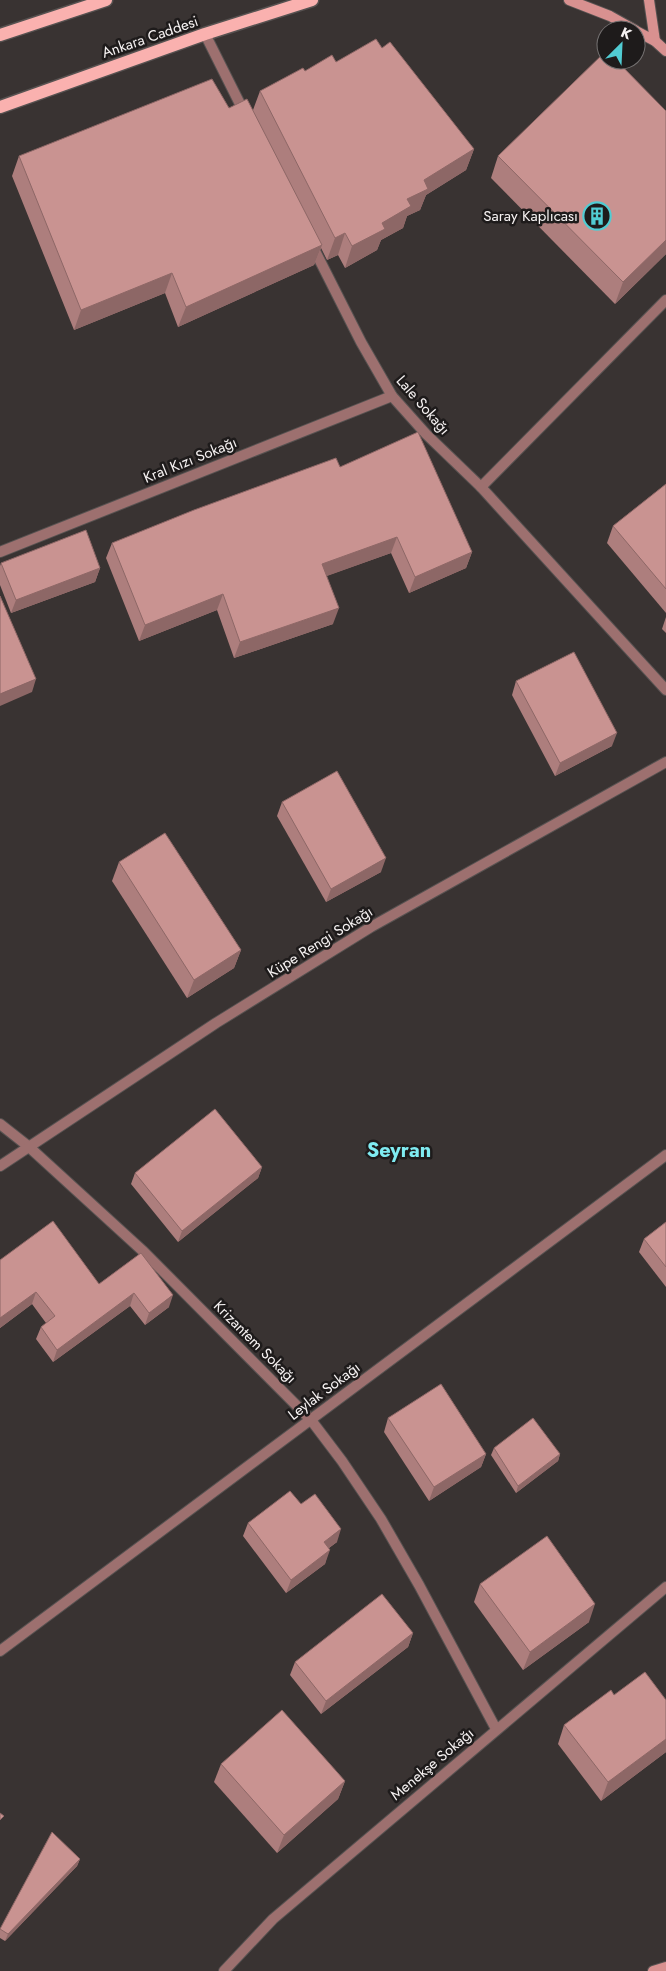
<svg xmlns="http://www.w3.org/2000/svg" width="666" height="1971" font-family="Jost,sans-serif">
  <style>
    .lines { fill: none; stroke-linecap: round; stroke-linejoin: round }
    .street-casing { stroke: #575251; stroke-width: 12 }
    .secondary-casing { stroke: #575251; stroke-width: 12 }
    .primary-casing { stroke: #575251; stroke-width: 15 }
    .street { stroke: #9d706f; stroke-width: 10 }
    .secondary { stroke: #d89190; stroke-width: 10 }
    .primary { stroke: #fab1af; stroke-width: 12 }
    .wall { fill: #ad7e7d }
    .shaded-wall { fill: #8d6766 }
    .building { fill: #c99391; stroke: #8d6766 }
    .labels { text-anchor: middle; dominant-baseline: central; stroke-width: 5; stroke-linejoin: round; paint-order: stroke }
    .street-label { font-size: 15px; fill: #f6f2f2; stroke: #1e1b1b }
    .poi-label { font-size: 15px; fill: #f6f2f2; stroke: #1e1b1b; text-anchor: end }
    .district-label { font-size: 20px; font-weight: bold; fill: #7febf1; stroke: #1e1b1b }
  </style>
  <rect width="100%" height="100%" fill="#393332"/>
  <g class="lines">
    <g class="street-casing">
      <g id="street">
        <path d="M 205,34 L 245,114"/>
        <path d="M 312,245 L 361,342 L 392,396 L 426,434 L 481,487 L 666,690"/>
        <path d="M 481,487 L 666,300"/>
        <path d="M 0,552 L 392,396"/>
        <path d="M 0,1124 L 28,1146 L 144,1252 L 311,1420 L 342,1461 L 381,1519 L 419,1585 L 496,1729"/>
        <path d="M 0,1166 L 216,1023 L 371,927 L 666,762"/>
        <path d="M 0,1651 L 666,1155"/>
        <path d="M 224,1971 L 273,1919 L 666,1587"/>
      </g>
    </g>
    <g class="secondary-casing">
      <g id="secondary">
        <path d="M 569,0 L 610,16 L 635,30"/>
        <path d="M 649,0 L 655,41"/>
        <path d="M 636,31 L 655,41 L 666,51"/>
        <path d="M 653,1971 L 666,1967"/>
      </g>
    </g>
    <g class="primary-casing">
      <g id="primary">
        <path d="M 0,35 L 106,0"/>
        <path d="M 0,107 L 205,34 L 312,0"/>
      </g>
    </g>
    <use href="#street" class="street"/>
    <use href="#secondary" class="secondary"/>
    <use href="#primary" class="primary"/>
  </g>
  <g class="wall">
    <path d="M 382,48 L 474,149 L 466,170 L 426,195 L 420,210 L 407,216 L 403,228 L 381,240 L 377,250 L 345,268 L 338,255 L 327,260 L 321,248 L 314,265 L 178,327 L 165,293 L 74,330 L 12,176 L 19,156 L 229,108 L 253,110 L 260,91 L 305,71 Z"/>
    <path d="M 666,111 L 666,254 L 615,304 L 491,178 L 498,156 Z"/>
    <path d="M 340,467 L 472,552 L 466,568 L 409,593 L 391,553 L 326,576 L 333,624 L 234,658 L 217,610 L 139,641 L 106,558 L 112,543 Z"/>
    <path d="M 666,484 L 666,613 L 607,543 L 613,526 Z"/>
    <path d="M 1,563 L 100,568 L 95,582 L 11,613 L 0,585 L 0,566 Z"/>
    <path d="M 666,617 L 666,633 L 662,629 Z"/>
    <path d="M 516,681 L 612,746 L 555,776 L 512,695 Z"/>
    <path d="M 282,802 L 381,872 L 326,902 L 277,816 Z"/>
    <path d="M 119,862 L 241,950 L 234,968 L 187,998 L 112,881 Z"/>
    <path d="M 262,1167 L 258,1178 L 178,1242 L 131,1184 L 135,1173 Z"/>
    <path d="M 666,1222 L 666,1287 L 639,1252 L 644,1239 Z"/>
    <path d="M 141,1253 L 169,1307 L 145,1325 L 130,1306 L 53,1362 L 36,1339 L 41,1327 L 46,1323 L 32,1304 L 0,1328 L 0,1260 L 99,1284 Z"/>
    <path d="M 388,1418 L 486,1454 L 481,1467 L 429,1501 L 384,1432 Z"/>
    <path d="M 494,1448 L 560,1454 L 558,1461 L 516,1493 L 491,1455 Z"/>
    <path d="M 301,1504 L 337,1542 L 329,1548 L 325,1564 L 286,1593 L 243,1536 L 248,1523 Z"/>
    <path d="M 480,1584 L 589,1622 L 523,1670 L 474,1602 Z"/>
    <path d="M 413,1633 L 408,1647 L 321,1714 L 290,1675 L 295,1662 Z"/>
    <path d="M 614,1695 L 666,1700 L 666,1752 L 601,1801 L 558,1744 L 564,1725 Z"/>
    <path d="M 221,1764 L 345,1781 L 338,1799 L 277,1853 L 214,1782 Z"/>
    <path d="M 80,1859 L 77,1866 L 5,1941 L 0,1938 L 0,1929 Z"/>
  </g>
  <g class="shaded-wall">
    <path d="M 474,149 L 466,170 L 426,195 L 420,210 L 407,216 L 403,228 L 381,240 L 377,250 L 345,268 L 352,246 L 382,223 L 407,199 L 424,180 Z"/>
    <path d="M 345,233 L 338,255 L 327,260 L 335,238 Z"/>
    <path d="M 666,240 L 666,254 L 615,304 L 623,282 Z"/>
    <path d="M 322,245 L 314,265 L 178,327 L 186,307 Z"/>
    <path d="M 172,273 L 165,293 L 74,330 L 81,310 Z"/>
    <path d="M 397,537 L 391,553 L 316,580 L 322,564 Z"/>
    <path d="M 472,552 L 466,568 L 409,593 L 415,577 Z"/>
    <path d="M 100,568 L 95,582 L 11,613 L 16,600 Z"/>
    <path d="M 223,594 L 217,610 L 139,641 L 145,625 Z"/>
    <path d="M 339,608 L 333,624 L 234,658 L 240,642 Z"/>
    <path d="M 36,679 L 32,692 L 0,706 L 0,694 Z"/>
    <path d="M 617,733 L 612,746 L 555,776 L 560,763 Z"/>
    <path d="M 386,858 L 381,872 L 326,902 L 331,889 Z"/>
    <path d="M 241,950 L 234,968 L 187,998 L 194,980 Z"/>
    <path d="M 262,1167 L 258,1178 L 178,1242 L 182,1231 Z"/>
    <path d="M 36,1292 L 32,1304 L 0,1328 L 0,1318 Z"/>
    <path d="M 134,1293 L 130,1306 L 53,1362 L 57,1350 Z"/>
    <path d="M 173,1295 L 169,1307 L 145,1325 L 149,1313 Z"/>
    <path d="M 486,1454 L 481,1467 L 429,1501 L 434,1487 Z"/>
    <path d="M 560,1454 L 558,1461 L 516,1493 L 518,1486 Z"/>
    <path d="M 341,1529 L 337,1542 L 319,1555 L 324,1542 Z"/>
    <path d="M 330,1550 L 325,1564 L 286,1593 L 291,1580 Z"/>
    <path d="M 595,1604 L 589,1622 L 523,1670 L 530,1652 Z"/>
    <path d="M 413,1633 L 408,1647 L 321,1714 L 326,1701 Z"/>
    <path d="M 666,1739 L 666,1752 L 601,1801 L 608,1782 Z"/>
    <path d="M 345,1781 L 338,1799 L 277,1853 L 284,1835 Z"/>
    <path d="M 80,1859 L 77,1866 L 5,1941 L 8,1934 Z"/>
  </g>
  <g class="building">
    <path d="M 376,39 L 382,48 L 390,42 L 474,149 L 424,180 L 428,189 L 407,199 L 411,206 L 382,223 L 385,229 L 352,246 L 345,233 L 335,238 L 260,91 L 303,68 L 305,71 L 332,55 L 336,62 Z"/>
    <path d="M 606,51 L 606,60 L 616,60 L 666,111 L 666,240 L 623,282 L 498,156 Z"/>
    <path d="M 212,79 L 229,108 L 247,99 L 322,245 L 186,307 L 172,273 L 81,310 L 19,156 Z"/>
    <path d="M 418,432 L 472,552 L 415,577 L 397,537 L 322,564 L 339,608 L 240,642 L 223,594 L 145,625 L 112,543 L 194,510 L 336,458 L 340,467 Z"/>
    <path d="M 666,484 L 666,589 L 613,526 Z"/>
    <path d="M 86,530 L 100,568 L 16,600 L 1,563 Z"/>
    <path d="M 0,596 L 36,679 L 0,694 Z"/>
    <path d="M 574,652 L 617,733 L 560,763 L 516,681 Z"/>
    <path d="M 337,771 L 386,858 L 331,889 L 282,802 Z"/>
    <path d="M 165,833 L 241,950 L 194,980 L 119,862 Z"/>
    <path d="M 215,1109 L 262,1167 L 182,1231 L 135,1173 Z"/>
    <path d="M 53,1221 L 99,1284 L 141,1253 L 173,1295 L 149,1313 L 134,1293 L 57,1350 L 41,1327 L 55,1316 L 36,1292 L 0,1318 L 0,1260 Z"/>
    <path d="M 666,1222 L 666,1267 L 644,1239 Z"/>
    <path d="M 441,1384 L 486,1454 L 434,1487 L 388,1418 Z"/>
    <path d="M 533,1418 L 560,1454 L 518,1486 L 494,1448 Z"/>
    <path d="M 290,1491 L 301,1504 L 315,1494 L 341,1529 L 324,1542 L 330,1550 L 291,1580 L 248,1523 Z"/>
    <path d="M 547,1536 L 595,1604 L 530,1652 L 480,1584 Z"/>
    <path d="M 382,1594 L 413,1633 L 326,1701 L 295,1662 Z"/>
    <path d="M 645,1672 L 666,1700 L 666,1739 L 608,1782 L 564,1725 L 611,1690 L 614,1695 Z"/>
    <path d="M 282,1710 L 345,1781 L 284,1835 L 221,1764 Z"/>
    <path d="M 0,1813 L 4,1816 L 0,1820 Z"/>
    <path d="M 52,1832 L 80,1859 L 8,1934 L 0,1929 Z"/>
  </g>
  <defs>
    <g id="building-ring" transform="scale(1.4375)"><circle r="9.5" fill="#1e1b1b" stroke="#51ccd3" stroke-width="1.5"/><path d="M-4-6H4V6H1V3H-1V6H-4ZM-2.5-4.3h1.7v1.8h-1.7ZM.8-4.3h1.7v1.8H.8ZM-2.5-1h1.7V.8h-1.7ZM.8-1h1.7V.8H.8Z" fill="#51ccd3"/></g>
  </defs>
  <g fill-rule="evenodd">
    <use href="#building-ring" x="597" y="216"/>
  </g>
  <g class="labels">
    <g class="street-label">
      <text transform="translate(150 37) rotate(-19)">Ankara Caddesi</text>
      <text transform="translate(423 405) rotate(49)">Lale Sokağı</text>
      <text transform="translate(190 460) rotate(-22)">Kral Kızı Sokağı</text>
      <text transform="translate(320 942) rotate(-32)">Küpe Rengi Sokağı</text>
      <text transform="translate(255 1342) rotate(45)">Krizantem Sokağı</text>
      <text transform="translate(324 1391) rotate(-37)">Leylak Sokağı</text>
      <text transform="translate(432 1764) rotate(-40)">Menekşe Sokağı</text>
    </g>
    <g class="poi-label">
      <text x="578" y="216">Saray Kaplıcası</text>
    </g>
    <g class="district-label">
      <text x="399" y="1150">Seyran</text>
    </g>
  </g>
  <g transform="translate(621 45) rotate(24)"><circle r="24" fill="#1e1b1b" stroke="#747171"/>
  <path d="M0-4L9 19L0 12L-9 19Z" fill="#51ccd3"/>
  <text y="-8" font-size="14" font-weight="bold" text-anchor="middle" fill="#f6f2f2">K</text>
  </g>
</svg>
